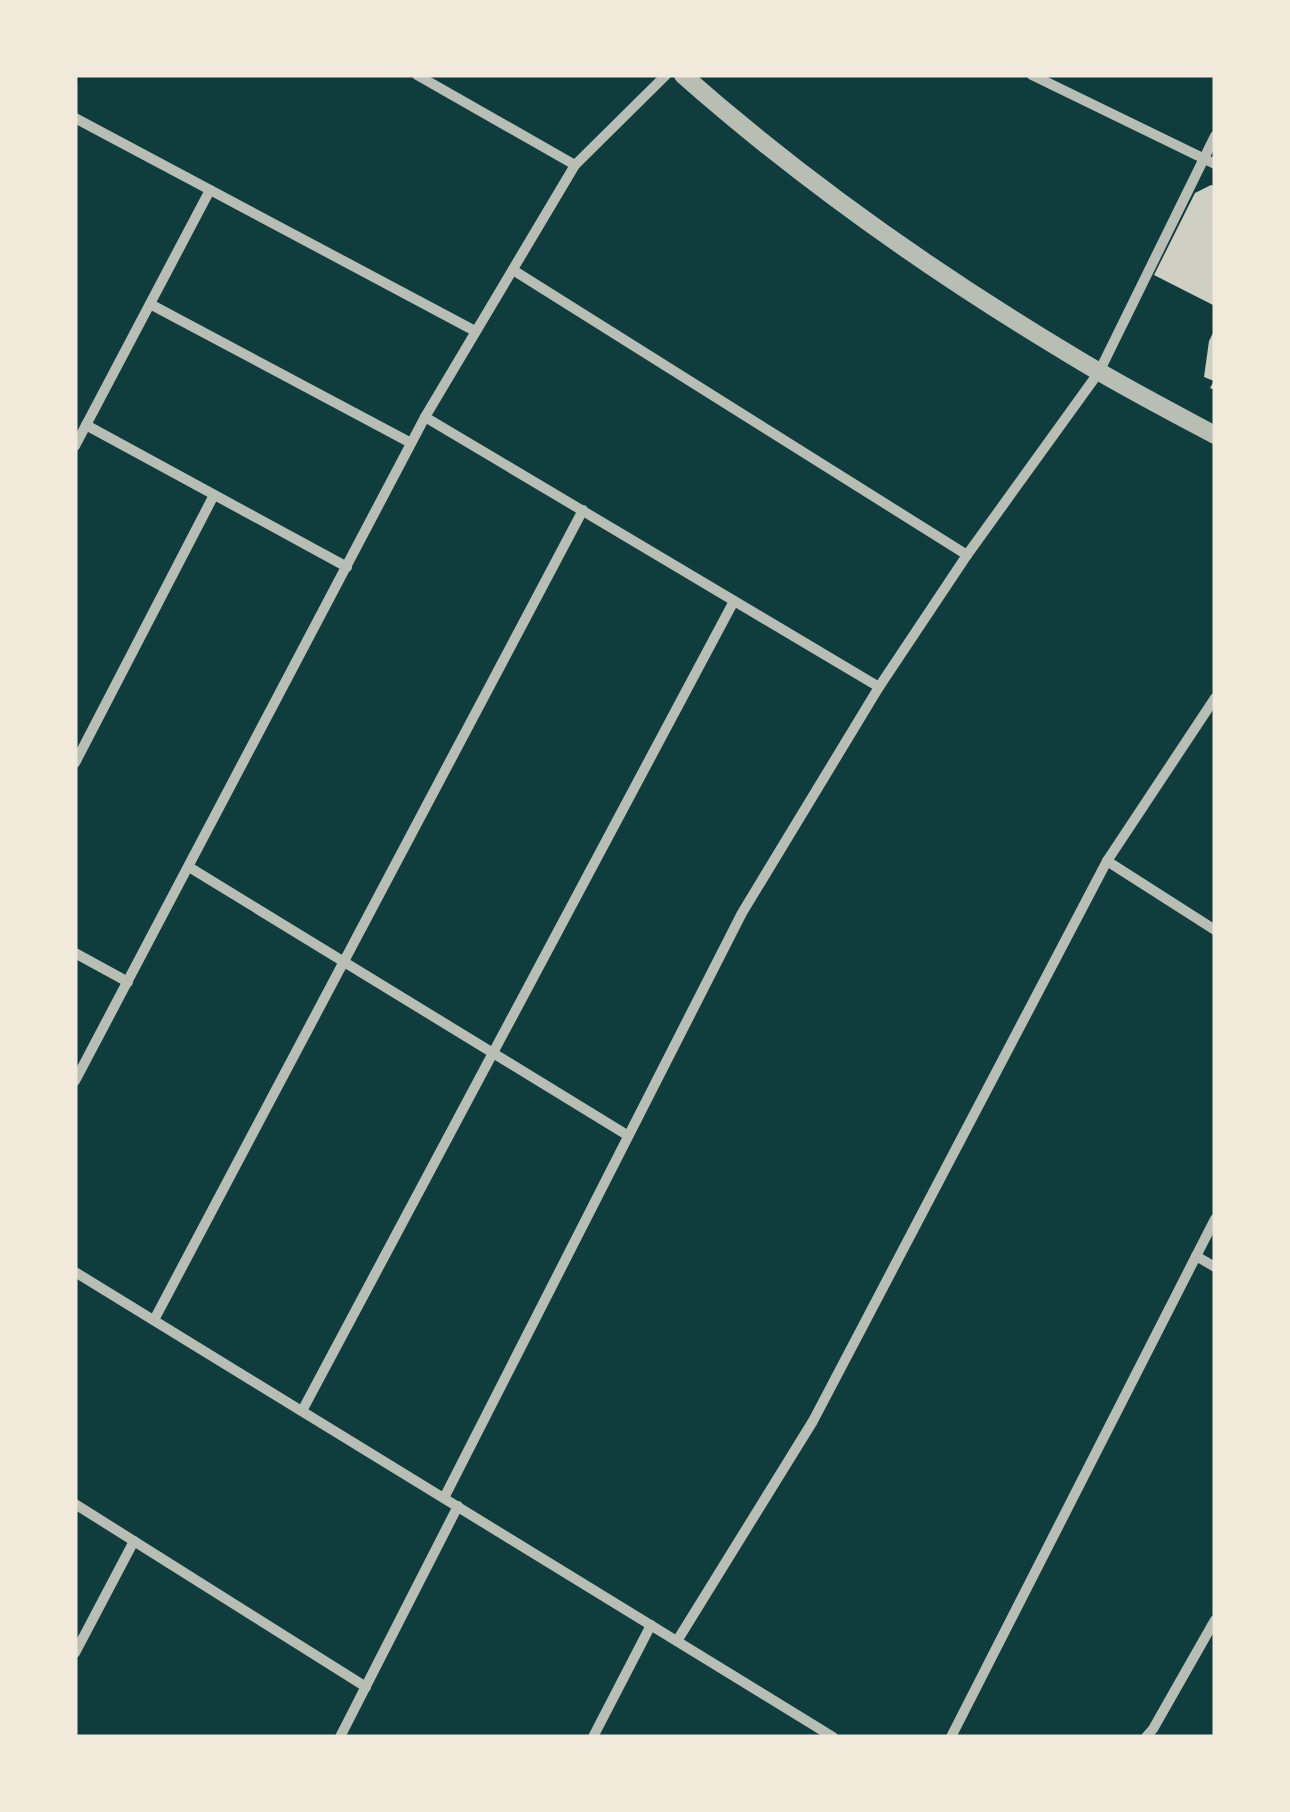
<svg xmlns="http://www.w3.org/2000/svg" width="1290" height="1812" font-family="Raleway,sans-serif">
  <style>
    .lines { fill: none; stroke-linecap: round; stroke-linejoin: round }
    .stream { stroke: #0a2a2b; stroke-width: 9 }
    .building { fill: #cfcfc3 }
    .minor { stroke: #b8beb3; stroke-width: 10 }
    .tertiary { stroke: #b8beb3; stroke-width: 18 }
  </style>
  <rect width="100%" height="100%" fill="#0f3d3e"/>
  <g class="lines">
    <path class="stream" d="M 75,79 L 77,75"/>
  </g>
  <g class="building">
    <path d="M 1211,185 L 1215,186 L 1215,306 L 1154,275 L 1195,193 Z"/>
    <path d="M 1215,329 L 1215,390 L 1210,388 L 1214,381 L 1204,377 L 1209,341 Z"/>
  </g>
  <g class="lines">
    <g class="minor">
      <path d="M 417,75 L 575,165"/>
      <path d="M 1032,75 L 1215,164"/>
      <path d="M 75,118 L 475,331"/>
      <path d="M 513,270 L 967,555"/>
      <path d="M 150,304 L 411,443"/>
      <path d="M 425,417 L 879,687"/>
      <path d="M 86,425 L 347,567"/>
      <path d="M 75,446 L 210,190"/>
      <path d="M 75,763 L 214,495"/>
      <path d="M 1107,861 L 1215,930"/>
      <path d="M 189,867 L 627,1135"/>
      <path d="M 75,953 L 128,982"/>
      <path d="M 75,1081 L 425,417 L 575,165 L 666,75"/>
      <path d="M 1196,1256 L 1215,1267"/>
      <path d="M 75,1272 L 833,1737"/>
      <path d="M 154,1320 L 583,510"/>
      <path d="M 302,1411 L 734,601"/>
      <path d="M 444,1498 L 742,913 L 879,687 L 967,555 L 1099,372 L 1215,136"/>
      <path d="M 75,1504 L 366,1687"/>
      <path d="M 677,1641 L 813,1421 L 1107,861 L 1215,698"/>
      <path d="M 75,1653 L 134,1541"/>
      <path d="M 340,1737 L 458,1506"/>
      <path d="M 593,1737 L 651,1625"/>
      <path d="M 951,1737 L 1215,1219"/>
      <path d="M 1146,1737 L 1153,1729 L 1215,1620"/>
    </g>
    <path class="tertiary" d="M 683,75 C 803,181 937,275 1074,357 C 1120,385 1168,410 1215,435"/>
  </g>
  <rect width="1290" height="1812" fill="none" stroke="#f1e9da" stroke-width="155"/>
</svg>
